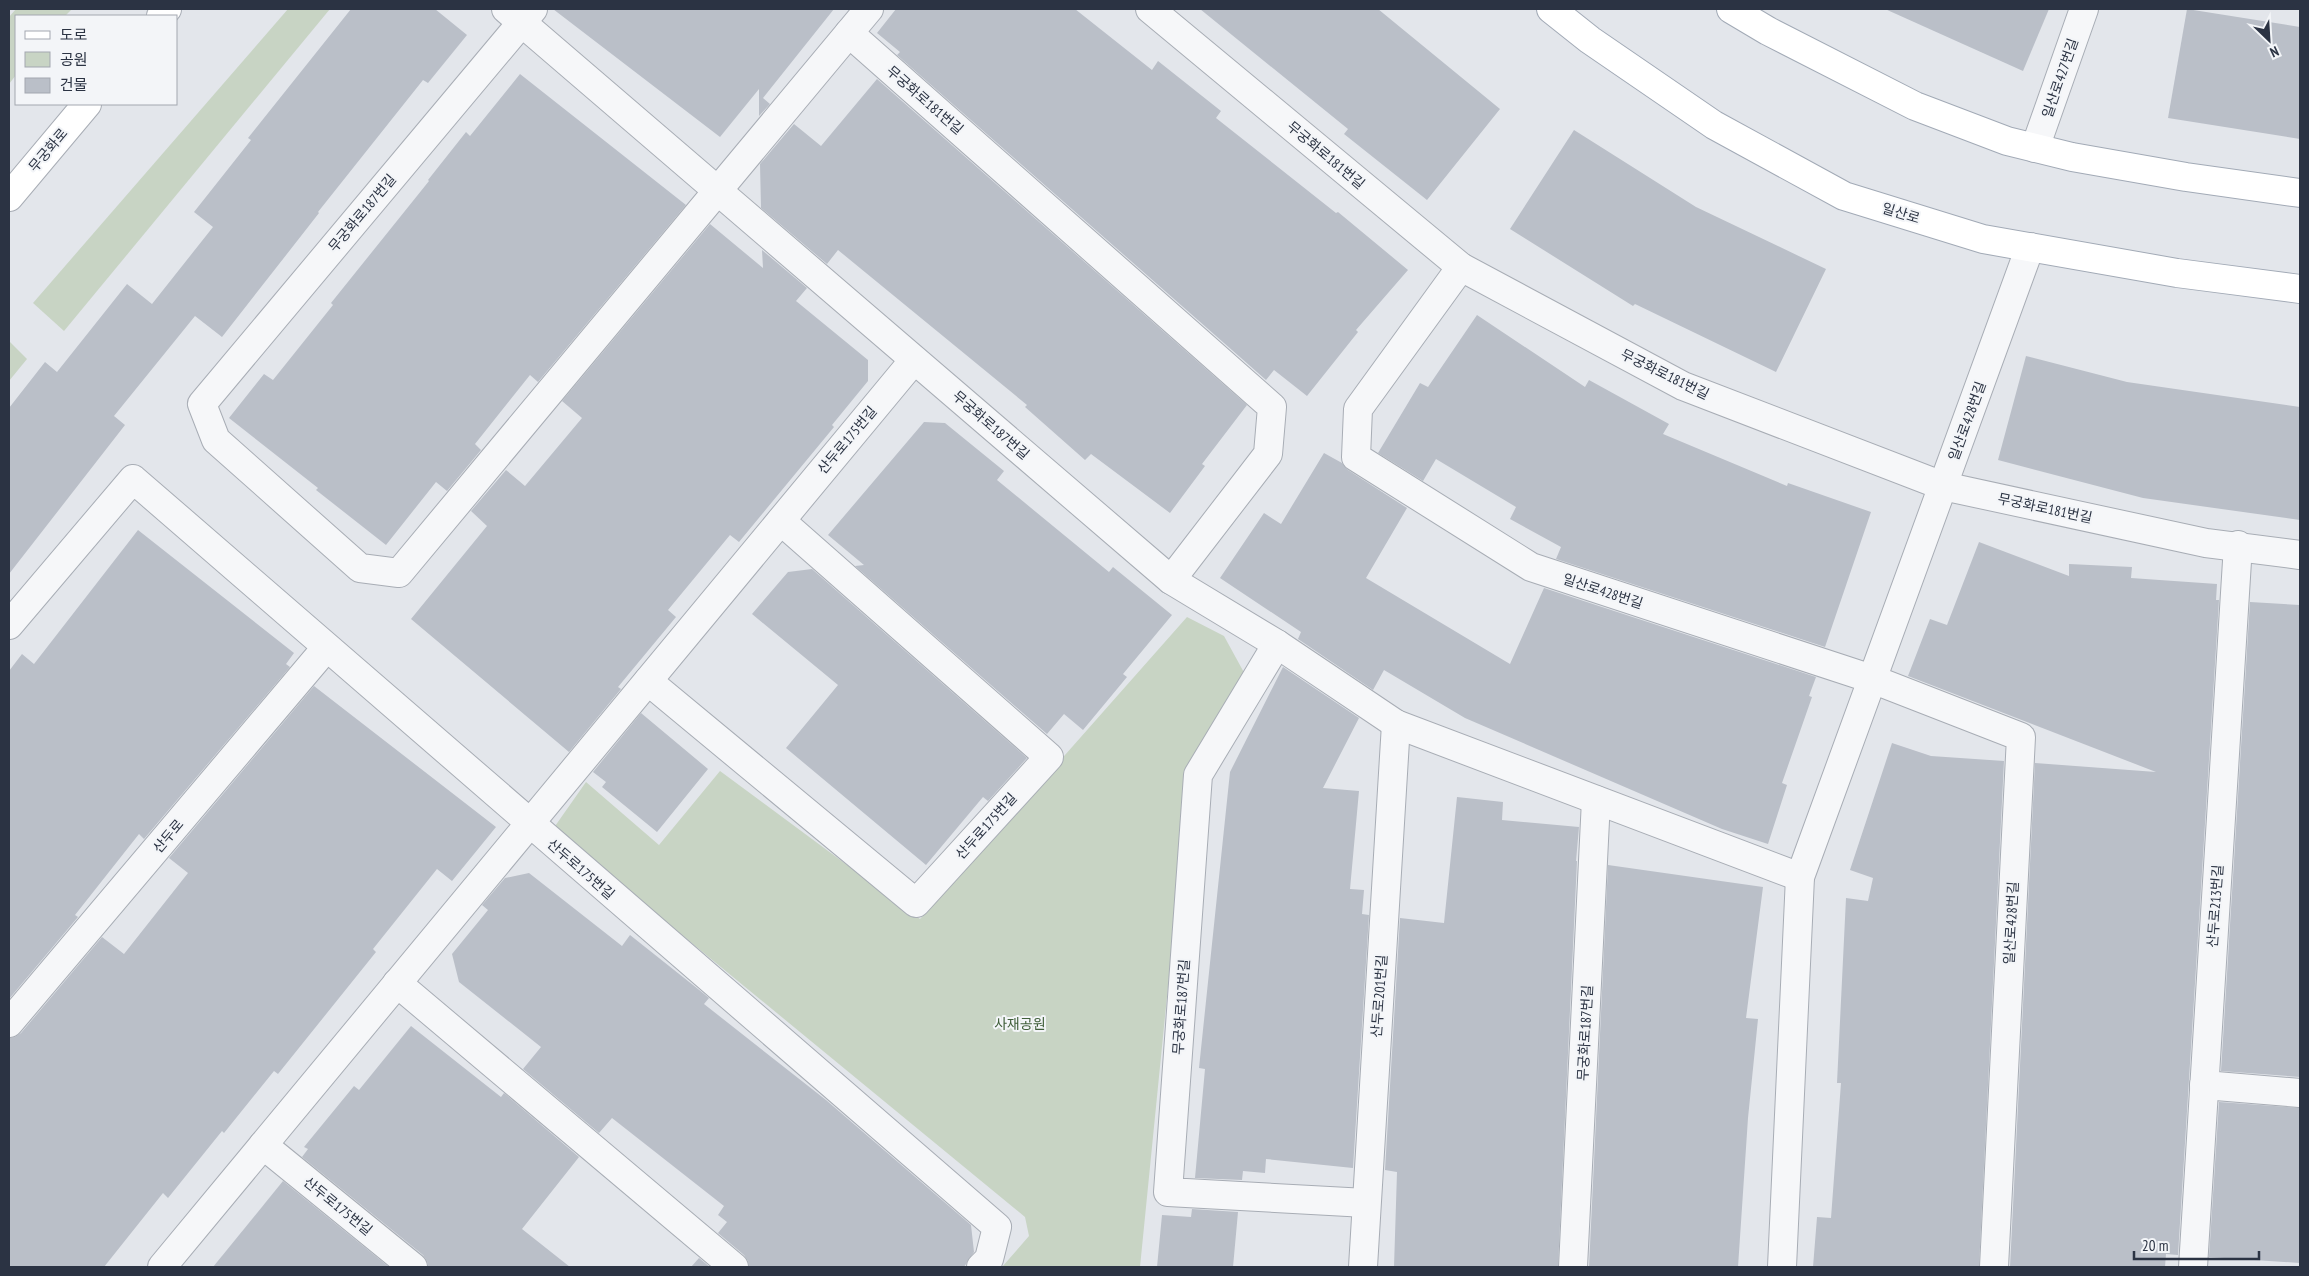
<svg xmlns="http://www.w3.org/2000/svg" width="2309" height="1276" font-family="'PT Sans Narrow','Noto Sans KR',sans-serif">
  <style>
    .green { fill: #c8d4c4 }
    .building { fill: #babfc8 }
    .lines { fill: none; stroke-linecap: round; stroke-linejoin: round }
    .street-casing { stroke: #a8adb5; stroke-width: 30 }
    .secondary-casing { stroke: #a8adb5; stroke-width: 30 }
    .primary-casing { stroke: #a2aab6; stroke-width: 30 }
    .street { stroke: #f6f7f9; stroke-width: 28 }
    .secondary { stroke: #fff; stroke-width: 28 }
    .primary { stroke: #fff; stroke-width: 28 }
    .labels { text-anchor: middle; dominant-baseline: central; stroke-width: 4; stroke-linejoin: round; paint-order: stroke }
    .street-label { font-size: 14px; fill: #2b3343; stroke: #f3f5f8 }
    .park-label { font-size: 14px; fill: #3f5e39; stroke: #f3f5f8 }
  </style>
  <rect width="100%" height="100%" fill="#e3e6eb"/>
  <g class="green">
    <path d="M 16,9 L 72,9 L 65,16 L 16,16 L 16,75 L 9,84 L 9,17 Z"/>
    <path d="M 288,9 L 330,9 L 64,331 L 33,303 Z"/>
    <path d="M 9,341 L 27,359 L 9,381 Z"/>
    <path d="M 1187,617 L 1224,636 L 1247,678 L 1189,776 L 1140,1267 L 1002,1267 L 1029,1236 L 1025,1217 L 553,829 L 586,782 L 659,845 L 720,771 L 920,919 Z"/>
  </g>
  <g class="building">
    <path d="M 351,9 L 435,9 L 467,35 L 428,83 L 423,80 L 318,212 L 319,213 L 222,337 L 195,316 L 114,416 L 125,425 L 9,574 L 9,408 L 45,362 L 57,372 L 127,284 L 152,304 L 213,227 L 194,212 L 251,140 L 248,138 Z"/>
    <path d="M 553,9 L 834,9 L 763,98 L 770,104 L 759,116 L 759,89 L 720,137 Z"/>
    <path d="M 896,9 L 1075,9 L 1152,70 L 1158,61 L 1221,111 L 1216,118 L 1336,213 L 1338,212 L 1408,270 L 1356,330 L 1358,332 L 1307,396 L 1274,370 L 1266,380 L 897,55 L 900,52 L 877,33 Z"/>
    <path d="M 1200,9 L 1378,9 L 1500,109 L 1427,200 L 1344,134 L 1348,129 Z"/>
    <path d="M 1885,9 L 2049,9 L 2023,71 Z"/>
    <path d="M 2187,9 L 2300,27 L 2300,139 L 2168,118 Z"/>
    <path d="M 520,74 L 686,205 L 538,382 L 530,375 L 475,444 L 481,450 L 447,491 L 436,482 L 386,545 L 316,490 L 318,488 L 229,418 L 264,374 L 273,380 L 333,305 L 331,303 L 429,181 L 428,180 L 466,132 L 470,136 Z"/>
    <path d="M 877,79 L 1247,405 L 1202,464 L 1205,466 L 1170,513 L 1091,454 L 1085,460 L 1025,407 L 1027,405 L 838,250 L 827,264 L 761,208 L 760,164 L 794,124 L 821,146 Z"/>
    <path d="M 1574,130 L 1696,207 L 1826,269 L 1776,372 L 1635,304 L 1633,306 L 1510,229 Z"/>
    <path d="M 710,224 L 763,268 L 762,250 L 807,288 L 796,301 L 868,360 L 868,381 L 832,425 L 834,427 L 739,542 L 730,535 L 668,610 L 676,617 L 618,687 L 621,689 L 569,752 L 411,619 L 487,526 L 471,511 L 506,470 L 525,486 L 582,418 L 562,401 Z"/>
    <path d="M 1477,315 L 1585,387 L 1589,380 L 1669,424 L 1663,434 L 1787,486 L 1788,483 L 1871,512 L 1825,647 L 1556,559 L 1561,547 L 1510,519 L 1516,507 L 1436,459 L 1423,481 L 1378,453 L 1420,383 L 1428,387 Z"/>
    <path d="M 2026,356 L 2127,382 L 2300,407 L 2300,520 L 2143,498 L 1998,460 Z"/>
    <path d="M 924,422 L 945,423 L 1004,471 L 997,480 L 1109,572 L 1113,567 L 1172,615 L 1123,674 L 1127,677 L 1083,730 L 1064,714 L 1047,734 L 855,566 L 864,565 L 828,535 Z"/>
    <path d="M 1324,453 L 1342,463 L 1348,470 L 1407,508 L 1366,578 L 1510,664 L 1544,588 L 1816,677 L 1809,696 L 1812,697 L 1782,783 L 1787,785 L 1768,844 L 1722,829 L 1465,718 L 1384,670 L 1373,690 L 1298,639 L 1301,632 L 1220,578 L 1264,513 L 1281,524 Z"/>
    <path d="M 138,530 L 294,653 L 286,664 L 290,667 L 144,839 L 139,834 L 75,915 L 78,917 L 9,999 L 9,671 L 22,654 L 34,664 Z"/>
    <path d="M 1979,542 L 2069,576 L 2069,564 L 2132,567 L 2131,578 L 2217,584 L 2216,600 L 2219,600 L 2178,1255 L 2166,1254 L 2165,1267 L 2010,1267 L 2035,763 L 2156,772 L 1908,676 L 1930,619 L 1947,625 Z"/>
    <path d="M 812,569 L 1027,758 L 988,801 L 983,797 L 926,865 L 786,748 L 838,685 L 752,614 L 788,572 Z"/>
    <path d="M 2250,602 L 2300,605 L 2300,1077 L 2221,1071 Z"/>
    <path d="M 1283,667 L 1359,718 L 1323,788 L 1359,791 L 1350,889 L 1364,890 L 1362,914 L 1369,915 L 1353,1168 L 1266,1159 L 1265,1173 L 1243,1171 L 1242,1180 L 1195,1178 L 1205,1069 L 1199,1068 L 1230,772 Z"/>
    <path d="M 314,686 L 496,827 L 452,881 L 437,869 L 373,949 L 376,952 L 278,1074 L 274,1071 L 224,1133 L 222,1131 L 168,1198 L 163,1193 L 104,1267 L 9,1267 L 9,1038 L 15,1037 L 21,1033 L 102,937 L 124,954 L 188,873 L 169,858 Z"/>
    <path d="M 641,713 L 708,769 L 657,832 L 602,787 L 606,782 L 593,772 Z"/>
    <path d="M 1892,743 L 1931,756 L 2004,761 L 1979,1267 L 1813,1267 L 1817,1217 L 1831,1218 L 1841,1083 L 1837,1083 L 1846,898 L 1868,901 L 1873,878 L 1850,870 Z"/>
    <path d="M 1457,797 L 1503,802 L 1502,820 L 1579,827 L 1576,861 L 1577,861 L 1558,1267 L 1394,1267 L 1397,1172 L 1385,1170 L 1400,918 L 1444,923 Z"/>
    <path d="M 1608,865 L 1763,887 L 1746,1018 L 1758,1019 L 1748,1118 L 1738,1267 L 1589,1267 Z"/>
    <path d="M 529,873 L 622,946 L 630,935 L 698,989 L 709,998 L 704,1004 L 826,1100 L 971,1225 L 974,1252 L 964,1267 L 749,1267 L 748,1261 L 744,1255 L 718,1233 L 727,1222 L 718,1215 L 724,1206 L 612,1118 L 599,1133 L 523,1069 L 541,1047 L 459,982 L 452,954 L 488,910 L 482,905 L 505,878 Z"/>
    <path d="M 411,1026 L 501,1097 L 504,1093 L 579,1157 L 522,1229 L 570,1267 L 428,1267 L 427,1261 L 423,1255 L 302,1157 L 308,1149 L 304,1147 L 354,1086 L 359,1090 Z"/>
    <path d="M 2219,1102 L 2300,1108 L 2300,1263 L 2209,1257 Z"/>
    <path d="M 283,1181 L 389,1267 L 213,1267 Z"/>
    <path d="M 1192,1209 L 1238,1212 L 1233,1267 L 1157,1267 L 1162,1215 L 1191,1217 Z"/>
    <path d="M 699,1258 L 710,1267 L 691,1267 Z"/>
  </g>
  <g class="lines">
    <g class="street-casing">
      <g id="street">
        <path d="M 506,9 L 1171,580 L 1277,644 L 1396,724 L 1800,877"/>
        <path d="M 533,9 L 202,404 L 216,440 L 360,568 L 399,573 L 869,9"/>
        <path d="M 1150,9 L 1461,267 L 1683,386 L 1943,486 L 2206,543 L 2300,555"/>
        <path d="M 849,33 L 1272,407 L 1268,454 L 1171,580"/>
        <path d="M 2035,148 L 2084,9"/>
        <path d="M 1461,267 L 1358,409 L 1356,457 L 1531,567 L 1872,679 L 2021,737 L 1994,1267"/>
        <path d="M 9,625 L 133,479 L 997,1227 L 989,1259 L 981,1267"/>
        <path d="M 1277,644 L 1198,775 L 1168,1192 L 1366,1203"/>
        <path d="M 648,681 L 916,903 L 1049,757 L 781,521"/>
        <path d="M 397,983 L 734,1267"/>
        <path d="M 9,1023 L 326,648"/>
        <path d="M 2204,1085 L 2300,1093"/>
        <path d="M 263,1145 L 413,1267"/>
        <path d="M 162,1267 L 914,360"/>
        <path d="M 1363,1267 L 1396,724"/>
        <path d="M 1573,1267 L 1596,800"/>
        <path d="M 1782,1267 L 1800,877 L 2030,247"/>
        <path d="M 2193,1267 L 2238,545"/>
      </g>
    </g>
    <g class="secondary-casing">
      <g id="secondary">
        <path d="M 161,16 L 167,9"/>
        <path d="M 9,197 L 87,104"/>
      </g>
    </g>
    <g class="primary-casing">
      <g id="primary">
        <path d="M 1551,9 L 1590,40 L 1714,125 L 1844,196 L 1983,239 L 2177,273 L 2300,289"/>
        <path d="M 1731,9 L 1768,31 L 1915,106 L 2007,141 L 2072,157 L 2186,177 L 2300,193"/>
      </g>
    </g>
    <use href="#street" class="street"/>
    <use href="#secondary" class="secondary"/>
    <use href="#primary" class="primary"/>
  </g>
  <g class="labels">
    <g class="street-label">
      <text transform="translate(2060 78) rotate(-71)">일산로427번길</text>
      <text transform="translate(925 100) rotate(41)">무궁화로181번길</text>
      <text transform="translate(48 150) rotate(-50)">무궁화로</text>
      <text transform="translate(1326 155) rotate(40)">무궁화로181번길</text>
      <text transform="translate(362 213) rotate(-50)">무궁화로187번길</text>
      <text transform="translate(1901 213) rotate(17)">일산로</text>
      <text transform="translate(1665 374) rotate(26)">무궁화로181번길</text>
      <text transform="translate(1967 421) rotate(-70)">일산로428번길</text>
      <text transform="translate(991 425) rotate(41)">무궁화로187번길</text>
      <text transform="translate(847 440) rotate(-50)">산두로175번길</text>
      <text transform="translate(2045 508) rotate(12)">무궁화로181번길</text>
      <text transform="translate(1603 591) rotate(18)">일산로428번길</text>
      <text transform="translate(986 826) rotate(-48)">산두로175번길</text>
      <text transform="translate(168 836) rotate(-50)">산두로</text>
      <text transform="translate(581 869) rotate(41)">산두로175번길</text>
      <text transform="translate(2215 906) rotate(-86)">산두로213번길</text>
      <text transform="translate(2011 923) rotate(-87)">일산로428번길</text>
      <text transform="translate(1379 996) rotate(-86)">산두로201번길</text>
      <text transform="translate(1181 1007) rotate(-86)">무궁화로187번길</text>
      <text transform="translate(1585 1033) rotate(-87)">무궁화로187번길</text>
      <text transform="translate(338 1206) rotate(39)">산두로175번길</text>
    </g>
    <g class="park-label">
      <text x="1020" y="1024">사재공원</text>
    </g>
  </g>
  <rect width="2309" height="1276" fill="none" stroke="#2b3343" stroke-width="20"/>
  <rect x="15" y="15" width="162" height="90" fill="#f3f5f8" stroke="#a3a7b0"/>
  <rect x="25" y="31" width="25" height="8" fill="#ffffff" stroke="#a3a7b0"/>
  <text x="60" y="40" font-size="15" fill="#2b3343">도로</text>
  <rect x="25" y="52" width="25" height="15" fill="#c8d4c4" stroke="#a3a7b0"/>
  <text x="60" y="65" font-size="15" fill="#2b3343">공원</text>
  <rect x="25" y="78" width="25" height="15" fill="#babfc8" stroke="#a3a7b0"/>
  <text x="60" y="90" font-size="15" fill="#2b3343">건물</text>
  <g transform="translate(2269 40) rotate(155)" stroke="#f3f5f8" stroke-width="4" paint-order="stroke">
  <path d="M0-4L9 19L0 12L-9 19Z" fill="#2b3343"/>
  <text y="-8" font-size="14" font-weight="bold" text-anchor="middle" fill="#2b3343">N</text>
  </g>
  <path d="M2134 1251v8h125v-8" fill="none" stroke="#2b3343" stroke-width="2.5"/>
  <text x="2142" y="1251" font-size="15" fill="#2b3343" stroke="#f3f5f8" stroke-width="4" paint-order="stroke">20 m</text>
</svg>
